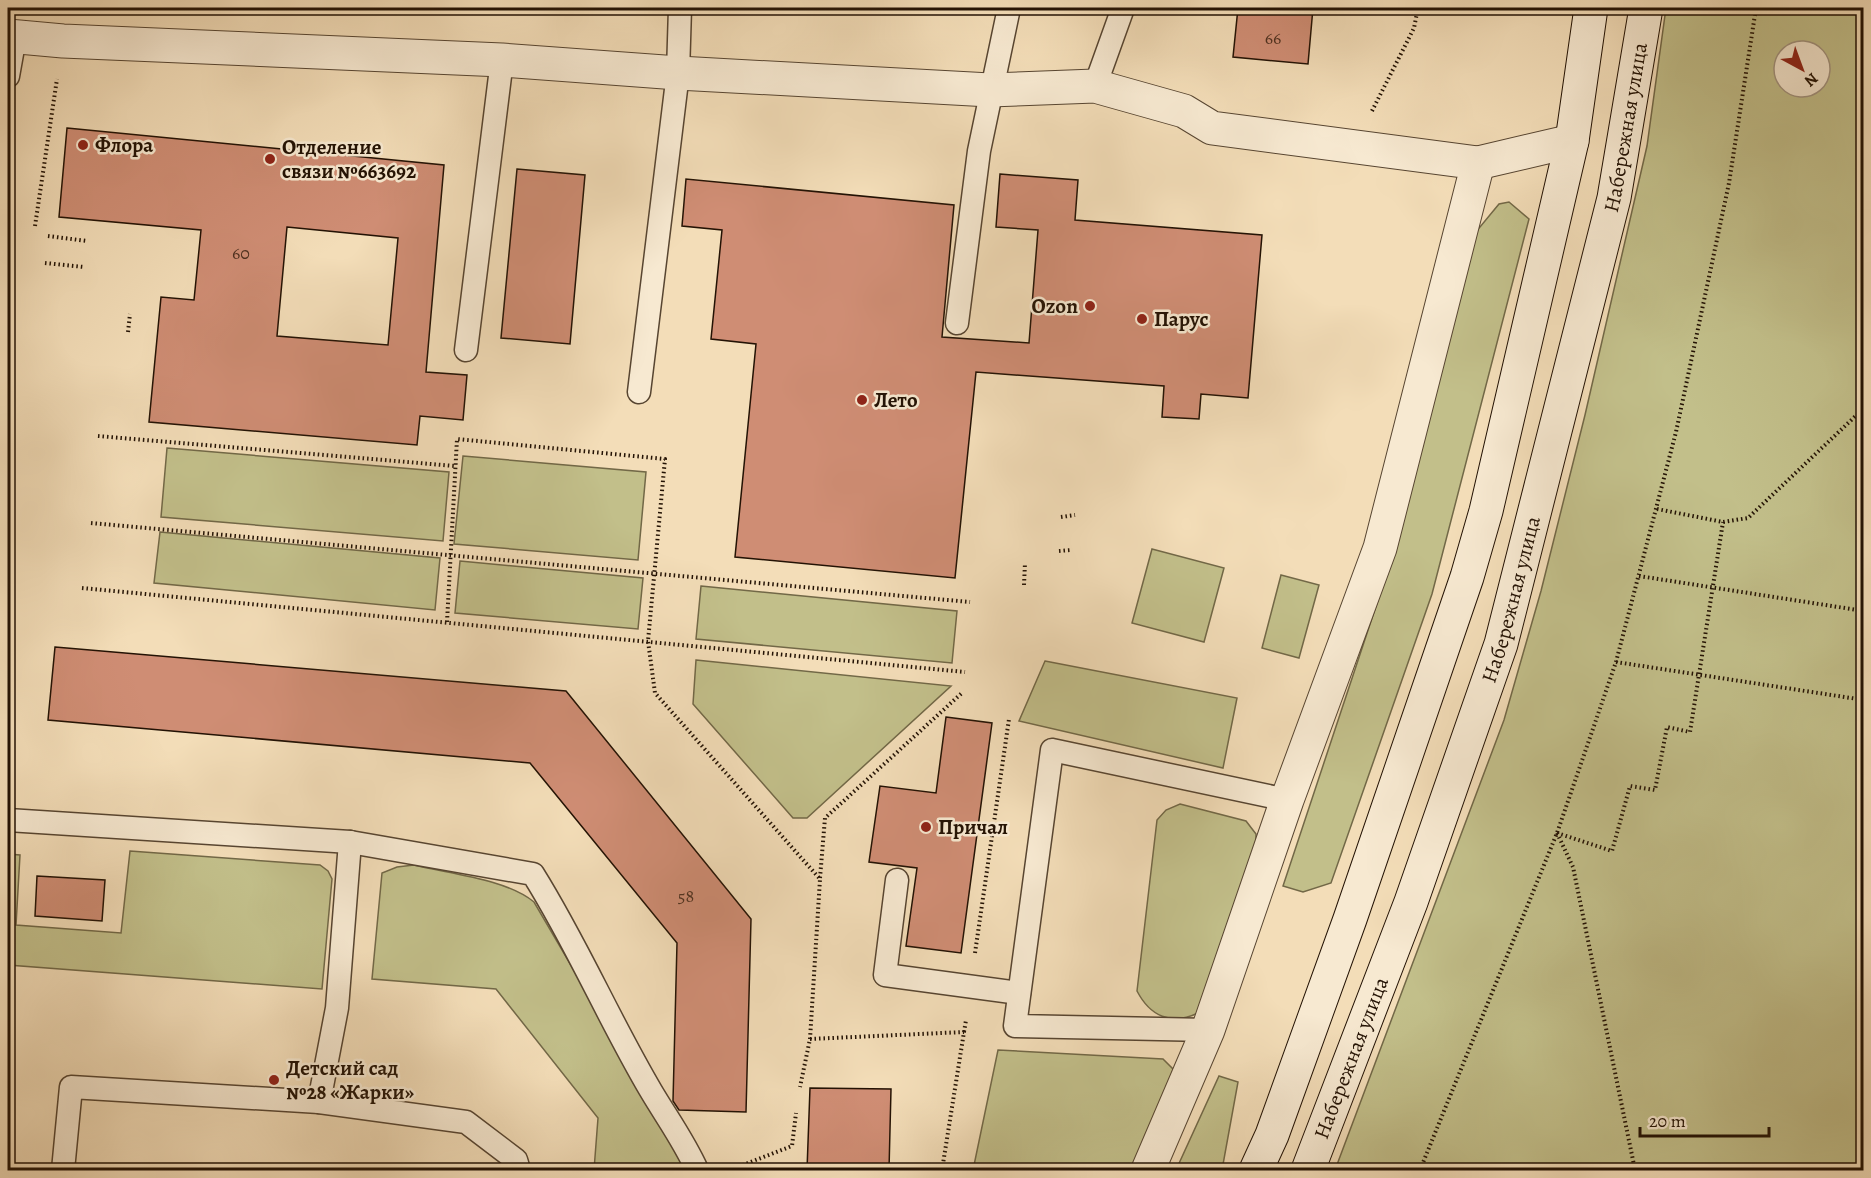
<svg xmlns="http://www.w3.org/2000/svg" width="1871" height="1178" font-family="Alegreya,serif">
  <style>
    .green { fill: #c2bf8a; stroke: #726847; stroke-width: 1.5; fill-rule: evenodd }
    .building { fill: #cf8d74; stroke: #231204; stroke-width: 1.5; fill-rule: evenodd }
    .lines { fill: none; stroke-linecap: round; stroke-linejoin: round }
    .lane-casing { stroke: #574531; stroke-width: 25 }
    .street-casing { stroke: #574531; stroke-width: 35 }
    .secondary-casing { stroke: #231204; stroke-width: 35 }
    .path { stroke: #231204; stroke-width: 4; stroke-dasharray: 1.5 3; stroke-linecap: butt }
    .lane { stroke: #f7e9d1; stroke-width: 22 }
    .street { stroke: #f7e9d1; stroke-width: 33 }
    .secondary { stroke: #f7e9d1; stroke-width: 33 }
    .poi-dot { fill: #8f2418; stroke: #f7e9d1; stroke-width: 2 }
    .labels { text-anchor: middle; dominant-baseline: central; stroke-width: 5; stroke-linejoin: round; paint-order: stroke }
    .number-label { font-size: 18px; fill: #4e3120 }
    .street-label { font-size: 21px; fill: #231204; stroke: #f7e9d1 }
    .poi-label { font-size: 21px; font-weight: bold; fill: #231204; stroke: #f7e9d1; text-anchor: start }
  </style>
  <rect width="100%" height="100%" fill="#f3ddb8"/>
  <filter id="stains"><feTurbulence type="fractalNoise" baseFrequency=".00333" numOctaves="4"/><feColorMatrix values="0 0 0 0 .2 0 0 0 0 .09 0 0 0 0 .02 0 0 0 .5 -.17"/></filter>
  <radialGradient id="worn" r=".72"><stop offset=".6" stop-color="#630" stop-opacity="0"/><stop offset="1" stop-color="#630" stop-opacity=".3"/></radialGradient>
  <g class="green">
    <path d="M 1666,8 L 1863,8 L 1863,1170 L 1335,1170 L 1504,720 L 1541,591 L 1585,415 L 1647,146 ZM 1784,51 L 1820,51 L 1820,87 L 1784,87 Z"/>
    <path d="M 1509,202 L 1529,219 L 1432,594 L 1331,883 L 1303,892 L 1283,886 L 1393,555 L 1475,233 L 1499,204 Z"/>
    <path d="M 167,448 L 449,472 L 443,541 L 161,517 Z"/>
    <path d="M 463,456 L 646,472 L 638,560 L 454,544 Z"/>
    <path d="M 160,532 L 440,558 L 435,610 L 154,583 Z"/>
    <path d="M 1152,549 L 1224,568 L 1204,642 L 1132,623 Z"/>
    <path d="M 460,561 L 643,578 L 638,629 L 455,613 Z"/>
    <path d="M 1281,575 L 1319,585 L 1299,658 L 1262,648 Z"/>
    <path d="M 701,586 L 957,611 L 952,663 L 696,639 Z"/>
    <path d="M 696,660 L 951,686 L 807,818 L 793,818 L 693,704 Z"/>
    <path d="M 1045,661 L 1237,698 L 1223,768 L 1019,721 Z"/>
    <path d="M 1180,804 L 1246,821 L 1256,834 L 1256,848 L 1198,1013 C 1171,1026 1150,1016 1137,991 L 1157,820 L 1166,810 Z"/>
    <path d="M 130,851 L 320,865 L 328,871 L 332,879 L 322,989 L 8,965 L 8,854 L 20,855 L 16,925 L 121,933 Z"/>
    <path d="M 414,865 C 451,874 506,879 534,902 L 686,1162 L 687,1170 L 594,1170 L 598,1118 L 496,989 L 372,979 L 382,873 L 397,867 Z"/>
    <path d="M 998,1050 L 1163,1059 L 1174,1070 L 1139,1170 L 973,1170 Z"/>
    <path d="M 1219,1076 L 1238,1082 L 1222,1170 L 1176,1170 Z"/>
  </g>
  <g class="building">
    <path d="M 1238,8 L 1313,8 L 1308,64 L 1233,57 Z"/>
    <path d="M 67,128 L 444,165 L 426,372 L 467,375 L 463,420 L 420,416 L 417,445 L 149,422 L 161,297 L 194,300 L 201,230 L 59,217 ZM 287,227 L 398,238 L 388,345 L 277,336 Z"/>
    <path d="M 517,169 L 585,175 L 570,344 L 501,338 Z"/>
    <path d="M 1000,174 L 1078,180 L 1075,220 L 1262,235 L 1248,398 L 1201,394 L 1199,419 L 1162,417 L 1164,386 L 976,372 L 955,578 L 735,557 L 756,344 L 711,339 L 722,230 L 682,226 L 686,179 L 954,205 L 942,337 L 1029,343 L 1038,230 L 996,227 Z"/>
    <path d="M 55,647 L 566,691 L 751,919 L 746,1112 L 679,1110 L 673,1101 L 677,943 L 530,763 L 48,720 Z"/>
    <path d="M 946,717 L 992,723 L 961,953 L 906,946 L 917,868 L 869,862 L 880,786 L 936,793 Z"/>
    <path d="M 37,876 L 105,880 L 102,921 L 35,916 Z"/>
    <path d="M 810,1088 L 891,1089 L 889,1170 L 807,1170 Z"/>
  </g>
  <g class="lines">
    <g class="lane-casing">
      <g id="lane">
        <path d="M 8,76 L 15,37"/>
        <path d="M 1095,86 L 1123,8"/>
        <path d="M 957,323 L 979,151 L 1009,8"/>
        <path d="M 466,350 L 502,60"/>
        <path d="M 639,392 L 678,73 L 680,8"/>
        <path d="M 8,820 L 350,842 L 533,874 C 577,944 609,1020 651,1091 C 667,1118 684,1141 697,1170"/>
        <path d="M 897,880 L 885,975 L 1019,993"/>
        <path d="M 1208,1030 L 1015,1026 L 1052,750 L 1287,800"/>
        <path d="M 319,1102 L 337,1008 L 350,842"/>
        <path d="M 63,1170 L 71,1087 L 319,1102 L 466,1122 L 516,1160 L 519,1170"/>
      </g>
    </g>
    <g class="street-casing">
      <g id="street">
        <path d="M 8,36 L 63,41 L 502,60 L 678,73 L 990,90 L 1095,86 L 1184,111 L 1212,128 L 1478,163 L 1380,548 L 1287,800 L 1208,1030 L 1148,1170"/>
        <path d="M 1478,163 L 1572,141"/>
      </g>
    </g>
    <g class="secondary-casing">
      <g id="secondary">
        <path d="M 1256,1170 L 1272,1135 L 1350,919 L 1467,577 L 1486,511 L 1572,141 L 1591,8"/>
        <path id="s1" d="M 1308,1170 L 1411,902 L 1501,644 L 1614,198 L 1646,8"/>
      </g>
    </g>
    <g class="path">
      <path d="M 1372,111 L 1414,28 L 1418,8"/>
      <path d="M 35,226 L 57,79"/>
      <path d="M 48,236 L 87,241"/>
      <path d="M 45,263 L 84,267"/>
      <path d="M 128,332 L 130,314"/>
      <path d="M 98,436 L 455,466"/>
      <path d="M 1657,509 L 1723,522 L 1748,518 L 1864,408"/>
      <path d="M 1061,517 L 1075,515"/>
      <path d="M 91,523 L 970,602"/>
      <path d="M 1059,551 L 1071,550"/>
      <path d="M 1639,576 L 1864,611"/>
      <path d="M 1024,585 L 1025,563"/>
      <path d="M 82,588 L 965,672"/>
      <path d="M 447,622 L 457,439 L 665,459 L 648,641 L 655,693 L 820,879 L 810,1039 L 800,1087"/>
      <path d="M 1616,662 L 1864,700"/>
      <path d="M 1557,833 L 1612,851 L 1630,786 L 1655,790 L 1667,727 L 1690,732 L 1723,522"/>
      <path d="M 1557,833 L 1573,867 L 1635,1170"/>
      <path d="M 820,878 L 825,818 L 963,692"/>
      <path d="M 975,953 L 1009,719"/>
      <path d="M 964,1032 L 966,1020"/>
      <path d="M 810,1039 L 964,1032 L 942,1170"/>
      <path d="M 730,1170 L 792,1146 L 796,1113"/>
      <path d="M 1420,1170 L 1557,833 L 1616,662 L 1676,432 L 1729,183 L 1756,8"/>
    </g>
    <use href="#lane" class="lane"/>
    <use href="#street" class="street"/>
    <use href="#secondary" class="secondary"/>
  </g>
  <g class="poi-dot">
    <circle cx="83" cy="145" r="6"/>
    <circle cx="270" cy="159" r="6"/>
    <circle cx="1090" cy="306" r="6"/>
    <circle cx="1142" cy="319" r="6"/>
    <circle cx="862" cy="400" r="6"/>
    <circle cx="926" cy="827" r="6"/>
    <circle cx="274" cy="1080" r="6"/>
  </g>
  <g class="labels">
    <g class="number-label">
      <text x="1273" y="38">66</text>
      <text x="241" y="253">60</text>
      <text x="686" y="896">58</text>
    </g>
    <g class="street-label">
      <text stroke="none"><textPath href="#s1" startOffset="1092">Набережная улица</textPath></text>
      <text stroke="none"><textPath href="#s1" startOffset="606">Набережная улица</textPath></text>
      <text stroke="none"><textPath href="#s1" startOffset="120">Набережная улица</textPath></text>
    </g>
    <g class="poi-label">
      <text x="95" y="145">Флора</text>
      <text x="282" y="147">Отделение<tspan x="282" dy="24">связи №663692</tspan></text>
      <text x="1078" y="306" text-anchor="end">Ozon</text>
      <text x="1154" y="319">Парус</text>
      <text x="874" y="400">Лето</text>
      <text x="938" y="827">Причал</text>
      <text x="286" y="1068">Детский сад<tspan x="286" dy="24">№28 «Жарки»</tspan></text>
    </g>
  </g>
  <rect width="1871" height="1178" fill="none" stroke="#f3ddb8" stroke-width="30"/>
  <rect x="9" y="9" width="1853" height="1160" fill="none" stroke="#231204" stroke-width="3"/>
  <rect x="15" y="15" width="1841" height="1148" fill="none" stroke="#231204" stroke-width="1.5"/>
  <g transform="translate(1802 69) rotate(139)"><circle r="28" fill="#f7e9d1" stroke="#a2937f" stroke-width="1.5"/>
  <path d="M0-4.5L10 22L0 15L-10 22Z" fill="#8f2418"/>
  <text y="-9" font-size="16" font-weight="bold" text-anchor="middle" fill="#231204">N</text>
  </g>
  <path d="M1640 1127v9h129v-9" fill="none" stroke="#231204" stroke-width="3"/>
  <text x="1649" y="1127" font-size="18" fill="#231204" stroke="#f7e9d1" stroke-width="4.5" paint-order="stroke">20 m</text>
  <rect width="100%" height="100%" filter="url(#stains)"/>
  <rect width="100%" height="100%" fill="url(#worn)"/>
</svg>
